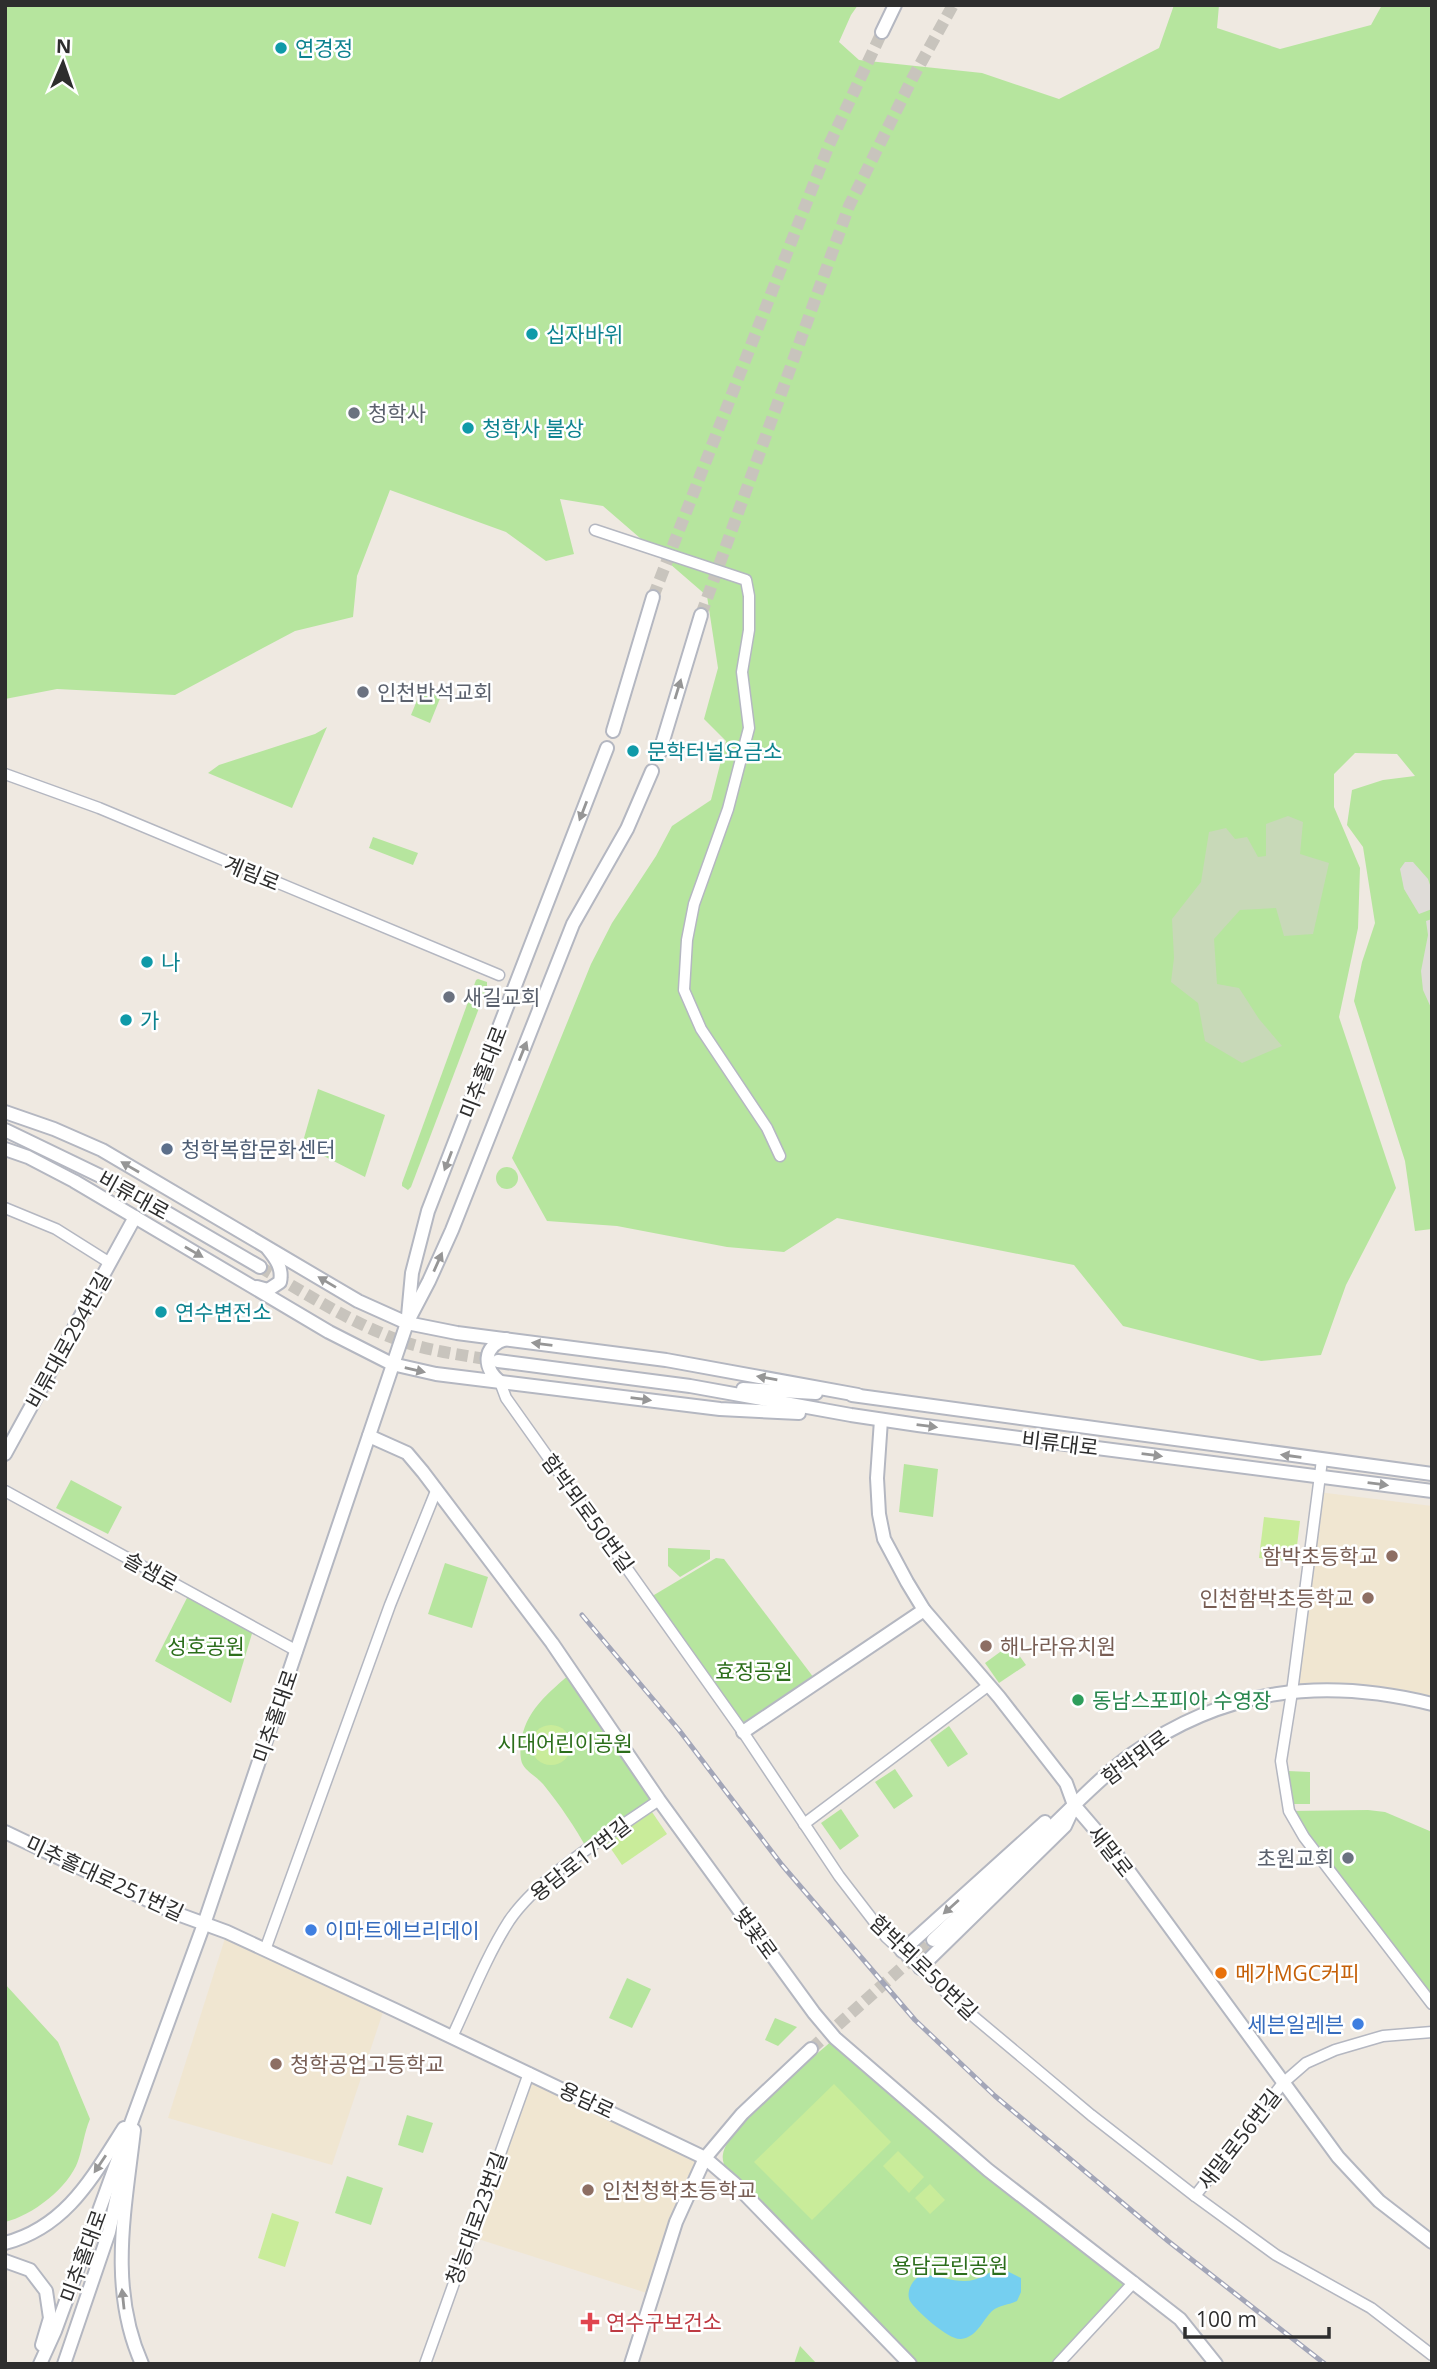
<svg xmlns="http://www.w3.org/2000/svg" width="1437" height="2369" font-family="'Open Sans','Noto Sans KR',sans-serif">
  <style>
    .education { fill: #f0e6d1 }
    .green { fill: #b6e59e }
    .cemetery { fill: #c8d9b8 }
    .pitch { fill: #c9ec9a }
    .plaza { fill: #dfdcd8 }
    .water { fill: #75cff0 }
    .lines { fill: none; stroke-linecap: round; stroke-linejoin: round }
    .secondary-tunnel { stroke: #c8c4bd; stroke-width: 12; stroke-dasharray: 12 6; stroke-linecap: butt }
    .street-casing { stroke: #b4b7c1; stroke-width: 13 }
    .secondary-casing { stroke: #b4b7c1; stroke-width: 16 }
    .street { stroke: #fff; stroke-width: 10 }
    .secondary { stroke: #fff; stroke-width: 12 }
    .rail-casing { stroke: #a3a6b8; stroke-width: 5 }
    .rail { stroke: #fff; stroke-width: 2.5; stroke-dasharray: 8; stroke-linecap: butt }
    .oneway { fill: #969696 }
    .culture-dot { fill: #0f9aa8; stroke: #fff; stroke-width: 2.5 }
    .worship-dot { fill: #6b7280; stroke: #fff; stroke-width: 2.5 }
    .service-dot { fill: #5c6f8a; stroke: #fff; stroke-width: 2.5 }
    .education-dot { fill: #8d6e63; stroke: #fff; stroke-width: 2.5 }
    .leisure-dot { fill: #2e9e5b; stroke: #fff; stroke-width: 2.5 }
    .shop-dot { fill: #3f7fe0; stroke: #fff; stroke-width: 2.5 }
    .food-dot { fill: #e8710a; stroke: #fff; stroke-width: 2.5 }
    .health-dot { fill: #e0444e; stroke: #fff; stroke-width: 2.5 }
    .labels { text-anchor: middle; dominant-baseline: central; stroke-width: 5; stroke-linejoin: round; paint-order: stroke }
    .culture-label { font-size: 21px; fill: #0d838f; stroke: #fff; text-anchor: start }
    .worship-label { font-size: 21px; fill: #5b616d; stroke: #fff; text-anchor: start }
    .street-label { font-size: 21px; fill: #2e2e2e; stroke: #fff }
    .service-label { font-size: 21px; fill: #4e5e75; stroke: #fff; text-anchor: start }
    .education-label { font-size: 21px; fill: #785e54; stroke: #fff; text-anchor: start }
    .park-label { font-size: 21px; fill: #2c6e1b; stroke: #fff }
    .leisure-label { font-size: 21px; fill: #27864d; stroke: #fff; text-anchor: start }
    .shop-label { font-size: 21px; fill: #366cbe; stroke: #fff; text-anchor: start }
    .food-label { font-size: 21px; fill: #c56008; stroke: #fff; text-anchor: start }
    .health-label { font-size: 21px; fill: #be3a42; stroke: #fff; text-anchor: start }
  </style>
  <rect width="100%" height="100%" fill="#efe9e1"/>
  <g class="education">
    <path d="M 1318,1492 L 1432,1506 L 1432,1704 L 1292,1692 Z"/>
    <path d="M 227,1932 L 385,2006 L 332,2165 L 168,2118 Z"/>
    <path d="M 529,2073 L 705,2158 L 653,2295 L 469,2236 Z"/>
  </g>
  <g class="green">
    <path d="M 5,5 L 858,5 L 851,15 L 839,42 L 859,60 L 982,73 L 1059,99 L 1159,48 L 1174,5 L 1219,5 L 1217,28 L 1280,49 L 1371,25 L 1382,5 L 1432,5 L 1432,1229 L 1415,1231 L 1405,1161 L 1354,1001 L 1362,962 L 1375,923 L 1363,847 L 1347,825 L 1352,790 L 1383,780 L 1415,776 L 1397,754 L 1355,753 L 1334,774 L 1334,807 L 1360,868 L 1358,928 L 1339,1017 L 1396,1188 L 1346,1285 L 1321,1355 L 1261,1361 L 1123,1326 L 1074,1265 L 837,1218 L 784,1252 L 727,1247 L 617,1226 L 547,1221 L 512,1158 L 591,964 L 612,923 L 656,856 L 672,826 L 711,800 L 726,741 L 704,719 L 718,668 L 707,596 L 603,506 L 560,499 L 574,554 L 546,561 L 506,532 L 390,490 L 357,576 L 353,617 L 295,631 L 175,695 L 57,689 L 5,699 Z"/>
    <path d="M 427,687 L 443,691 L 430,723 L 411,715 L 418,698 Z"/>
    <path d="M 327,727 L 292,808 L 208,773 L 219,765 L 315,734 Z"/>
    <path d="M 373,837 L 418,853 L 413,865 L 369,848 Z"/>
    <path d="M 478,979 L 487,982 L 487,987 L 411,1187 L 408,1190 L 402,1186 L 402,1183 L 476,980 Z"/>
    <path d="M 318,1089 L 385,1115 L 365,1177 L 302,1145 Z"/>
    <circle cx="507" cy="1178" r="11"/>
    <path d="M 904,1464 L 938,1469 L 933,1517 L 899,1512 Z"/>
    <path d="M 71,1480 L 122,1507 L 108,1534 L 56,1508 Z"/>
    <path d="M 668,1548 L 710,1550 L 710,1559 L 680,1577 L 668,1566 Z"/>
    <path d="M 716,1558 L 724,1559 L 817,1682 L 743,1732 L 649,1598 Z"/>
    <path d="M 445,1563 L 488,1577 L 472,1628 L 428,1614 Z"/>
    <path d="M 190,1592 L 254,1627 L 231,1703 L 155,1661 Z"/>
    <path d="M 1011,1644 L 1026,1665 L 999,1683 L 985,1663 Z"/>
    <path d="M 572,1672 L 659,1800 L 588,1851 C 575,1827 560,1805 543,1784 C 537,1777 527,1772 523,1765 C 520,1760 520,1751 521,1744 C 524,1711 549,1693 572,1672 Z"/>
    <path d="M 949,1726 L 968,1754 L 948,1767 L 930,1740 Z"/>
    <path d="M 895,1769 L 913,1796 L 894,1809 L 875,1782 Z"/>
    <path d="M 1288,1771 L 1310,1772 L 1310,1804 L 1293,1804 Z"/>
    <path d="M 841,1809 L 859,1836 L 840,1850 L 821,1823 Z"/>
    <path d="M 1368,1810 L 1385,1812 L 1432,1832 L 1432,2004 L 1289,1811 Z"/>
    <path d="M 627,1978 L 651,1989 L 632,2028 L 609,2018 Z"/>
    <path d="M 5,1984 L 58,2042 L 90,2119 C 84,2133 83,2147 78,2161 C 69,2187 32,2216 5,2222 Z"/>
    <path d="M 775,2018 L 797,2027 L 778,2046 L 765,2040 Z"/>
    <path d="M 835,2038 L 1134,2282 L 1058,2364 L 910,2364 L 734,2183 C 729,2174 721,2164 723,2154 C 728,2125 811,2060 835,2038 Z"/>
    <path d="M 407,2115 L 433,2123 L 423,2153 L 398,2145 Z"/>
    <path d="M 347,2176 L 383,2188 L 371,2225 L 335,2213 Z"/>
    <path d="M 800,2346 L 817,2364 L 794,2364 Z"/>
  </g>
  <path class="cemetery" d="M 1288,816 L 1303,822 L 1300,854 L 1329,863 L 1313,934 L 1284,936 L 1276,908 L 1240,910 L 1214,939 L 1217,984 L 1239,988 L 1259,1019 L 1282,1046 L 1242,1063 L 1205,1041 L 1198,1003 L 1171,982 L 1174,958 L 1172,919 L 1201,882 L 1209,832 L 1226,828 L 1235,839 L 1247,837 L 1258,857 L 1266,856 L 1266,824 Z"/>
  <g class="pitch">
    <path d="M 1264,1517 L 1300,1521 L 1295,1562 L 1259,1558 Z"/>
    <circle cx="551" cy="1745" r="20"/>
    <path d="M 652,1812 L 667,1834 L 622,1865 L 607,1843 Z"/>
    <path d="M 834,2084 L 891,2142 L 812,2220 L 754,2162 Z"/>
    <path d="M 898,2151 L 924,2177 L 909,2193 L 883,2166 Z"/>
    <path d="M 930,2184 L 945,2200 L 930,2214 L 915,2198 Z"/>
    <path d="M 272,2213 L 299,2222 L 285,2267 L 258,2258 Z"/>
  </g>
  <g class="plaza">
    <path d="M 1405,862 L 1413,862 L 1428,879 L 1432,891 L 1432,909 L 1419,914 L 1404,889 L 1400,869 Z"/>
    <path d="M 1432,919 L 1432,1010 L 1423,990 L 1421,971 L 1428,935 L 1426,921 Z"/>
  </g>
  <path class="water" d="M 999,2267 L 1021,2278 L 1021,2292 L 1017,2301 C 1009,2305 999,2305 992,2311 C 982,2321 977,2337 961,2339 C 950,2341 916,2311 910,2301 C 906,2293 911,2282 918,2277 C 927,2271 952,2282 965,2281 C 977,2281 989,2273 999,2267 Z"/>
  <g class="lines">
    <g class="secondary-tunnel">
      <path d="M 653,597 L 829,145 L 882,32"/>
      <path d="M 701,615 L 849,206 L 912,79 L 953,5"/>
      <path d="M 260,1267 C 303,1292 347,1320 393,1338 C 426,1351 463,1355 498,1361"/>
      <path d="M 811,2049 L 933,1940"/>
    </g>
    <g class="street-casing">
      <g id="street">
        <path d="M 595,530 L 746,580 L 749,596 L 749,630 L 742,672 L 749,728 L 728,809 L 694,904 L 687,940 L 684,990 L 701,1029 L 767,1128 L 780,1156"/>
        <path d="M 5,774 L 99,808 L 499,975"/>
        <path d="M 5,1208 L 56,1229 L 110,1263"/>
        <path d="M 500,1382 L 506,1398 L 743,1732 L 839,1876 L 886,1937 L 961,2006 L 1091,2115 L 1195,2196 L 1276,2255 L 1371,2308 L 1432,2355"/>
        <path d="M 1322,1460 L 1292,1692 L 1281,1761 L 1289,1811 L 1304,1837 L 1432,2004"/>
        <path d="M 5,1491 L 297,1651"/>
        <path d="M 804,1824 L 989,1685"/>
        <path d="M 265,1950 L 390,1605 L 436,1491"/>
        <path d="M 452,2037 C 470,1999 486,1957 509,1921 C 540,1875 612,1833 659,1800"/>
        <path d="M 1195,2196 L 1283,2083 L 1306,2063 L 1335,2050 L 1383,2036 L 1432,2032"/>
        <path d="M 425,2364 L 529,2073"/>
        <path d="M 1058,2364 L 1134,2282"/>
      </g>
    </g>
    <g class="secondary-casing">
      <g id="secondary">
        <path d="M 882,32 L 895,5"/>
        <path d="M 613,731 L 653,597"/>
        <path d="M 659,754 L 701,615"/>
        <path d="M 5,1112 L 54,1129 L 102,1150 L 358,1301 L 407,1323 L 457,1333 L 666,1360 L 858,1395"/>
        <path d="M 5,1130 L 121,1186 L 260,1267"/>
        <path d="M 5,1149 L 28,1157 L 74,1181 L 329,1332 L 392,1364 L 436,1374 L 720,1409 L 799,1413"/>
        <path d="M 257,1287 L 268,1290 L 280,1282 C 283,1268 276,1259 268,1249"/>
        <path d="M 408,1316 L 412,1273 L 428,1211 L 607,748"/>
        <path d="M 498,1361 L 690,1386 L 851,1415 L 918,1425 L 1432,1491"/>
        <path d="M 500,1382 C 483,1368 482,1346 506,1339"/>
        <path d="M 743,1389 L 816,1393"/>
        <path d="M 852,1395 L 1432,1474"/>
        <path d="M 881,1420 L 877,1478 L 879,1514 L 884,1539 L 907,1582 L 924,1610 L 999,1697 L 1066,1783 L 1074,1805 L 1117,1855 L 1338,2157 L 1379,2201 L 1432,2242"/>
        <path d="M 369,1436 L 407,1453 L 423,1472 L 552,1643 L 659,1800 L 814,2013 L 835,2038 L 988,2170 L 1180,2319 L 1216,2364"/>
        <path d="M 5,1454 L 135,1217"/>
        <path d="M 743,1732 L 924,1610"/>
        <path d="M 5,1832 L 175,1913 L 227,1932 L 395,2010 L 705,2158 L 734,2183 L 910,2364"/>
        <path d="M 933,1940 C 970,1905 1008,1869 1045,1833 C 1073,1807 1100,1777 1132,1754 C 1225,1688 1323,1677 1432,1704"/>
        <path d="M 902,1951 L 1045,1822"/>
        <path d="M 920,1968 L 1065,1826 L 1071,1813"/>
        <path d="M 134,2130 C 125,2210 108,2288 142,2364"/>
        <path d="M 5,2243 C 66,2227 92,2178 124,2128"/>
        <path d="M 5,2261 L 30,2270 L 46,2291 L 50,2318 L 42,2345"/>
        <path d="M 40,2364 L 55,2331 L 204,1924 L 407,1323 L 429,1281 L 452,1230 L 573,924 L 627,829 L 652,771"/>
        <path d="M 64,2364 L 109,2232 L 126,2155"/>
        <path d="M 631,2364 L 676,2222 L 705,2158 L 742,2114 L 811,2049"/>
      </g>
    </g>
    <use href="#street" class="street"/>
    <use href="#secondary" class="secondary"/>
    <g class="rail-casing">
      <path id="rail" d="M 582,1615 L 679,1730 L 782,1865 L 915,2020 L 995,2096 L 1168,2241 L 1325,2364"/>
    </g>
    <use href="#rail" class="rail"/>
  </g>
  <defs><path id="oneway-solid" d="M-6-.8H1V-3.2L6.5 0L1 3.2V.8H-6Z" transform="scale(1.75)"/></defs>
  <g class="oneway">
    <use href="#oneway-solid" transform="translate(678 689) rotate(-73)"/>
    <use href="#oneway-solid" transform="translate(583 811) rotate(111)"/>
    <use href="#oneway-solid" transform="translate(523 1051) rotate(-68)"/>
    <use href="#oneway-solid" transform="translate(448 1161) rotate(111)"/>
    <use href="#oneway-solid" transform="translate(130 1167) rotate(-150)"/>
    <use href="#oneway-solid" transform="translate(194 1252) rotate(30)"/>
    <use href="#oneway-solid" transform="translate(438 1262) rotate(-66)"/>
    <use href="#oneway-solid" transform="translate(327 1282) rotate(-149)"/>
    <use href="#oneway-solid" transform="translate(542 1344) rotate(-173)"/>
    <use href="#oneway-solid" transform="translate(415 1370) rotate(13)"/>
    <use href="#oneway-solid" transform="translate(767 1378) rotate(-170)"/>
    <use href="#oneway-solid" transform="translate(641 1399) rotate(7)"/>
    <use href="#oneway-solid" transform="translate(927 1426) rotate(7)"/>
    <use href="#oneway-solid" transform="translate(1152 1455) rotate(7)"/>
    <use href="#oneway-solid" transform="translate(1291 1456) rotate(-172)"/>
    <use href="#oneway-solid" transform="translate(1378 1484) rotate(7)"/>
    <use href="#oneway-solid" transform="translate(951 1907) rotate(138)"/>
    <use href="#oneway-solid" transform="translate(100 2164) rotate(124)"/>
    <use href="#oneway-solid" transform="translate(123 2299) rotate(-96)"/>
  </g>
  <g class="culture-dot">
    <circle cx="281" cy="48" r="7"/>
    <circle cx="532" cy="334" r="7"/>
    <circle cx="468" cy="428" r="7"/>
    <circle cx="633" cy="751" r="7"/>
    <circle cx="147" cy="962" r="7"/>
    <circle cx="126" cy="1020" r="7"/>
    <circle cx="161" cy="1312" r="7"/>
  </g>
  <g class="worship-dot">
    <circle cx="354" cy="413" r="7"/>
    <circle cx="363" cy="692" r="7"/>
    <circle cx="449" cy="997" r="7"/>
    <circle cx="1348" cy="1858" r="7"/>
  </g>
  <circle class="service-dot" cx="167" cy="1149" r="7"/>
  <g class="education-dot">
    <circle cx="1392" cy="1556" r="7"/>
    <circle cx="1368" cy="1598" r="7"/>
    <circle cx="986" cy="1646" r="7"/>
    <circle cx="276" cy="2064" r="7"/>
    <circle cx="588" cy="2190" r="7"/>
  </g>
  <circle class="leisure-dot" cx="1078" cy="1700" r="7"/>
  <g class="shop-dot">
    <circle cx="311" cy="1930" r="7"/>
    <circle cx="1358" cy="2024" r="7"/>
  </g>
  <circle class="food-dot" cx="1221" cy="1973" r="7"/>
  <path class="health-dot" d="M586.5 2311.5h7v7h7v7h-7v7h-7v-7h-7v-7h7z"/>
  <g class="labels">
    <g class="culture-label">
      <text x="295" y="48">연경정</text>
      <text x="546" y="334">십자바위</text>
      <text x="482" y="428">청학사 불상</text>
      <text x="647" y="751">문학터널요금소</text>
      <text x="161" y="962">나</text>
      <text x="140" y="1020">가</text>
      <text x="175" y="1312">연수변전소</text>
    </g>
    <g class="worship-label">
      <text x="368" y="413">청학사</text>
      <text x="377" y="692">인천반석교회</text>
      <text x="463" y="997">새길교회</text>
      <text x="1334" y="1858" text-anchor="end">초원교회</text>
    </g>
    <g class="street-label">
      <text transform="translate(252 873) rotate(22)">계림로</text>
      <text transform="translate(483 1072) rotate(-69)">미추홀대로</text>
      <text transform="translate(134 1195) rotate(29)">비류대로</text>
      <text transform="translate(68 1340) rotate(-61)">비류대로294번길</text>
      <text transform="translate(1060 1443) rotate(7)">비류대로</text>
      <text transform="translate(588 1513) rotate(54)">함박뫼로50번길</text>
      <text transform="translate(151 1571) rotate(29)">솔샘로</text>
      <text transform="translate(275 1716) rotate(-71)">미추홀대로</text>
      <text transform="translate(1135 1757) rotate(-36)">함박뫼로</text>
      <text transform="translate(1111 1851) rotate(52)">새말로</text>
      <text transform="translate(580 1859) rotate(-38)">용담로17번길</text>
      <text transform="translate(105 1878) rotate(25)">미추홀대로251번길</text>
      <text transform="translate(756 1933) rotate(54)">벚꽃로</text>
      <text transform="translate(924 1967) rotate(44)">함박뫼로50번길</text>
      <text transform="translate(587 2100) rotate(25)">용담로</text>
      <text transform="translate(1239 2139) rotate(-52)">새말로56번길</text>
      <text transform="translate(476 2218) rotate(-70)">청능대로23번길</text>
      <text transform="translate(83 2256) rotate(-70)">미추홀대로</text>
    </g>
    <g class="service-label">
      <text x="181" y="1149">청학복합문화센터</text>
    </g>
    <g class="education-label">
      <text x="1378" y="1556" text-anchor="end">함박초등학교</text>
      <text x="1354" y="1598" text-anchor="end">인천함박초등학교</text>
      <text x="1000" y="1646">해나라유치원</text>
      <text x="290" y="2064">청학공업고등학교</text>
      <text x="602" y="2190">인천청학초등학교</text>
    </g>
    <g class="park-label">
      <text x="206" y="1646">성호공원</text>
      <text x="754" y="1671">효정공원</text>
      <text x="565" y="1743">시대어린이공원</text>
      <text x="950" y="2265">용담근린공원</text>
    </g>
    <g class="leisure-label">
      <text x="1092" y="1700">동남스포피아 수영장</text>
    </g>
    <g class="shop-label">
      <text x="325" y="1930">이마트에브리데이</text>
      <text x="1344" y="2024" text-anchor="end">세븐일레븐</text>
    </g>
    <g class="food-label">
      <text x="1235" y="1973">메가MGC커피</text>
    </g>
    <g class="health-label">
      <text x="606" y="2322">연수구보건소</text>
    </g>
  </g>
  <rect width="1437" height="2369" fill="none" stroke="#2e2e2e" stroke-width="14"/>
  <g transform="translate(63 63) rotate(2)" stroke="#ffffff" stroke-width="5" paint-order="stroke">
  <path d="M0-5L12 26L0 18L-12 26Z" fill="#2e2e2e"/>
  <text y="-10" font-size="19" font-weight="bold" text-anchor="middle" fill="#2e2e2e">N</text>
  </g>
  <path d="M1185 2327v10h144v-10" fill="none" stroke="#2e2e2e" stroke-width="3.5"/>
  <text x="1196" y="2327" font-size="21" fill="#2e2e2e" stroke="#ffffff" stroke-width="5" paint-order="stroke">100 m</text>
</svg>
